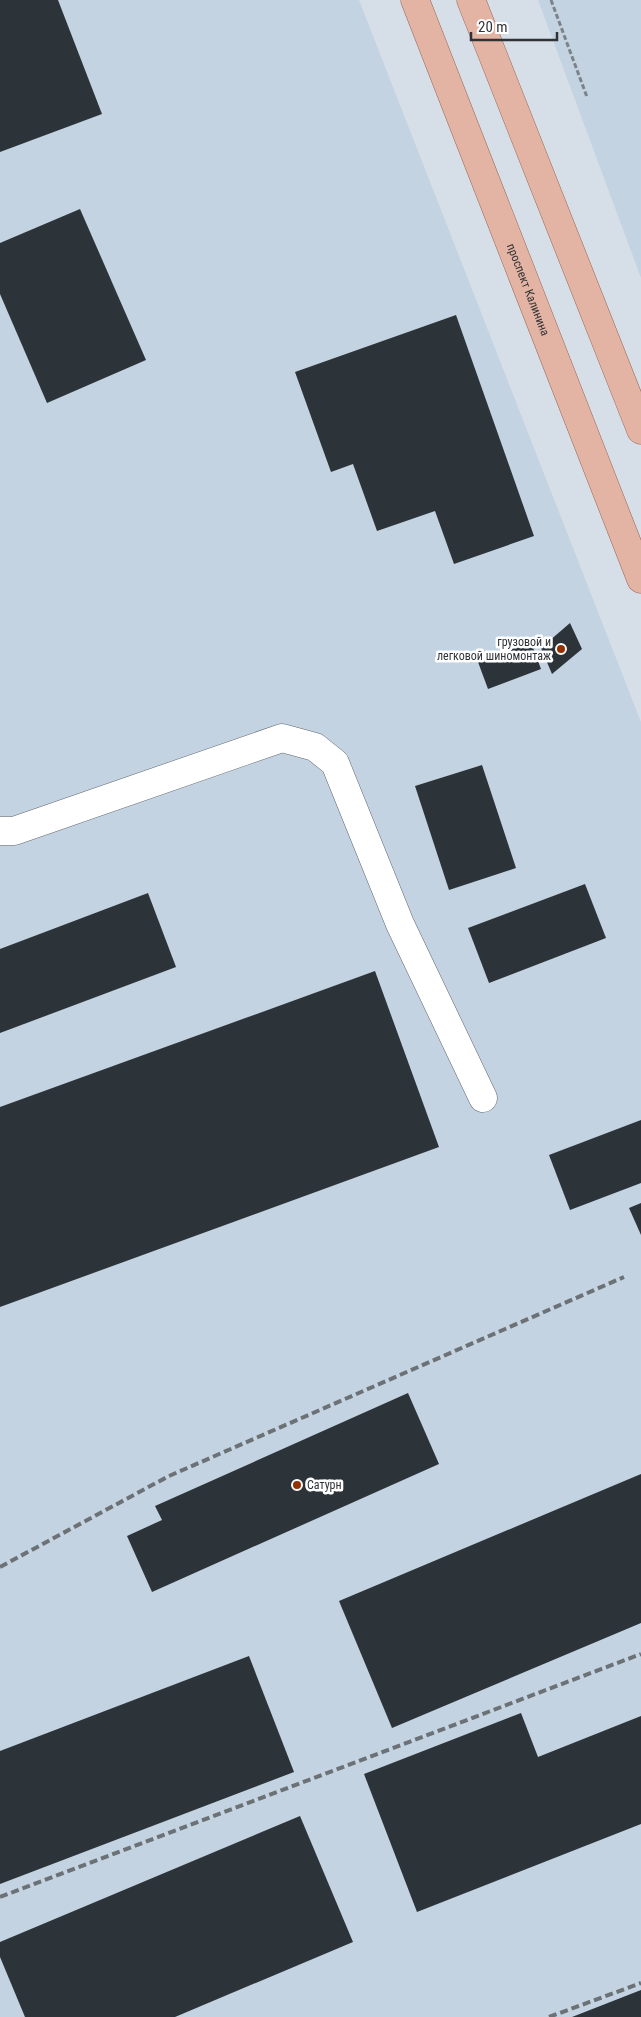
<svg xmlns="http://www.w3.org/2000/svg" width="641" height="2017" font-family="'Roboto Condensed',sans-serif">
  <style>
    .built { fill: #c4d3e1 }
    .building { fill: #2c3339 }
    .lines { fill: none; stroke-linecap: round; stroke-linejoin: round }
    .minor-casing { stroke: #606870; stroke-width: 29 }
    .major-casing { stroke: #965; stroke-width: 29 }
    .path { stroke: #7d8288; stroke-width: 3; stroke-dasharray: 5 2.5; stroke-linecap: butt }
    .minor { stroke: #fff; stroke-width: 28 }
    .major { stroke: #e3b3a3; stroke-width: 28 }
    .rail { stroke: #6c7176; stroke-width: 4; stroke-dasharray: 8 4; stroke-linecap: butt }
    .poi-dot { fill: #953000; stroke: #fff; stroke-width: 2 }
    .labels { text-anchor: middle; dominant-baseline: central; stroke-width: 5; stroke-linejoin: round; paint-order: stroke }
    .street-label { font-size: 12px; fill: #303336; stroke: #fff }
    .poi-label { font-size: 12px; fill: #303336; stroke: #fff; text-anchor: end }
  </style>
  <rect width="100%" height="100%" fill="#d6dfe8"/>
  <g class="built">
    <path d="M 0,0 L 359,0 L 641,722 L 641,2017 L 0,2017 Z"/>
    <path d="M 538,0 L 641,0 L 641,278 Z"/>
  </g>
  <g class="building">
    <path d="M 0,0 L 58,0 L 102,114 L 0,152 Z"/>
    <path d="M 80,209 L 146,360 L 47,403 L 0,294 L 0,243 Z"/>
    <path d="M 456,315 L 534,536 L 454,564 L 435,511 L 377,531 L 353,464 L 331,472 L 295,372 Z"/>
    <path d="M 570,623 L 582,649 L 552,674 L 541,648 Z"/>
    <path d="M 531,642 L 541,669 L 488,689 L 478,662 Z"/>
    <path d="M 482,765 L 516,868 L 449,890 L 415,786 Z"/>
    <path d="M 585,884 L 606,938 L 489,983 L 468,928 Z"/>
    <path d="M 148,893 L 176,967 L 0,1033 L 0,949 Z"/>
    <path d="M 375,971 L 439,1147 L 0,1307 L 0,1107 Z"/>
    <path d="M 641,1120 L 641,1183 L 570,1210 L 549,1155 Z"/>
    <path d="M 641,1203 L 641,1235 L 629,1208 Z"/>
    <path d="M 408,1393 L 439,1464 L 152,1592 L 127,1536 L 162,1520 L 155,1506 Z"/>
    <path d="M 641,1474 L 641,1623 L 392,1728 L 339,1601 Z"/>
    <path d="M 249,1656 L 294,1772 L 0,1884 L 0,1751 Z"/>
    <path d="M 521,1713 L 538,1757 L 641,1716 L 641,1824 L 417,1912 L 364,1774 Z"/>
    <path d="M 300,1816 L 353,1942 L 175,2017 L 25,2017 L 0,1957 L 0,1942 Z"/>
    <path d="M 641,1990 L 641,2017 L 572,2017 Z"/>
  </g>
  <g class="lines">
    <g class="minor-casing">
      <path id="minor" d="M 0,831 L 14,831 L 282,738 L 315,747 L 335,763 L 400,924 L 483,1098"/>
    </g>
    <g class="major-casing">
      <g id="major">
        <path id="s1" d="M 415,0 L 641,579"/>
        <path d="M 471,0 L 641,430"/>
      </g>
    </g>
    <path class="path" d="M 551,0 L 587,97"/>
    <use href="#minor" class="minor"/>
    <use href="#major" class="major"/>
    <g class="rail">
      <path d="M 0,1567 L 169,1476 L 624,1277"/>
      <path d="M 0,1897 L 641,1654"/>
      <path d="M 549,2017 L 641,1983"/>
    </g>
  </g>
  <g class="poi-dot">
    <circle cx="561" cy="649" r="5"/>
    <circle cx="297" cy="1485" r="5"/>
  </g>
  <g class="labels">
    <g class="street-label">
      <text stroke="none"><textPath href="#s1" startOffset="311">проспект Калинина</textPath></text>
    </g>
    <g class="poi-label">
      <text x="551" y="642">грузовой и<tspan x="551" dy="14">легковой шиномонтаж</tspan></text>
      <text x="307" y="1485" text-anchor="start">Сатурн</text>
    </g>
  </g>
  <path d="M471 32v8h86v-8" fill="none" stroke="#303336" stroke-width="2.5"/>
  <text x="478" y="32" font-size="15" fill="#303336" stroke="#ffffff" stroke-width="4" paint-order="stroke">20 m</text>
</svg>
